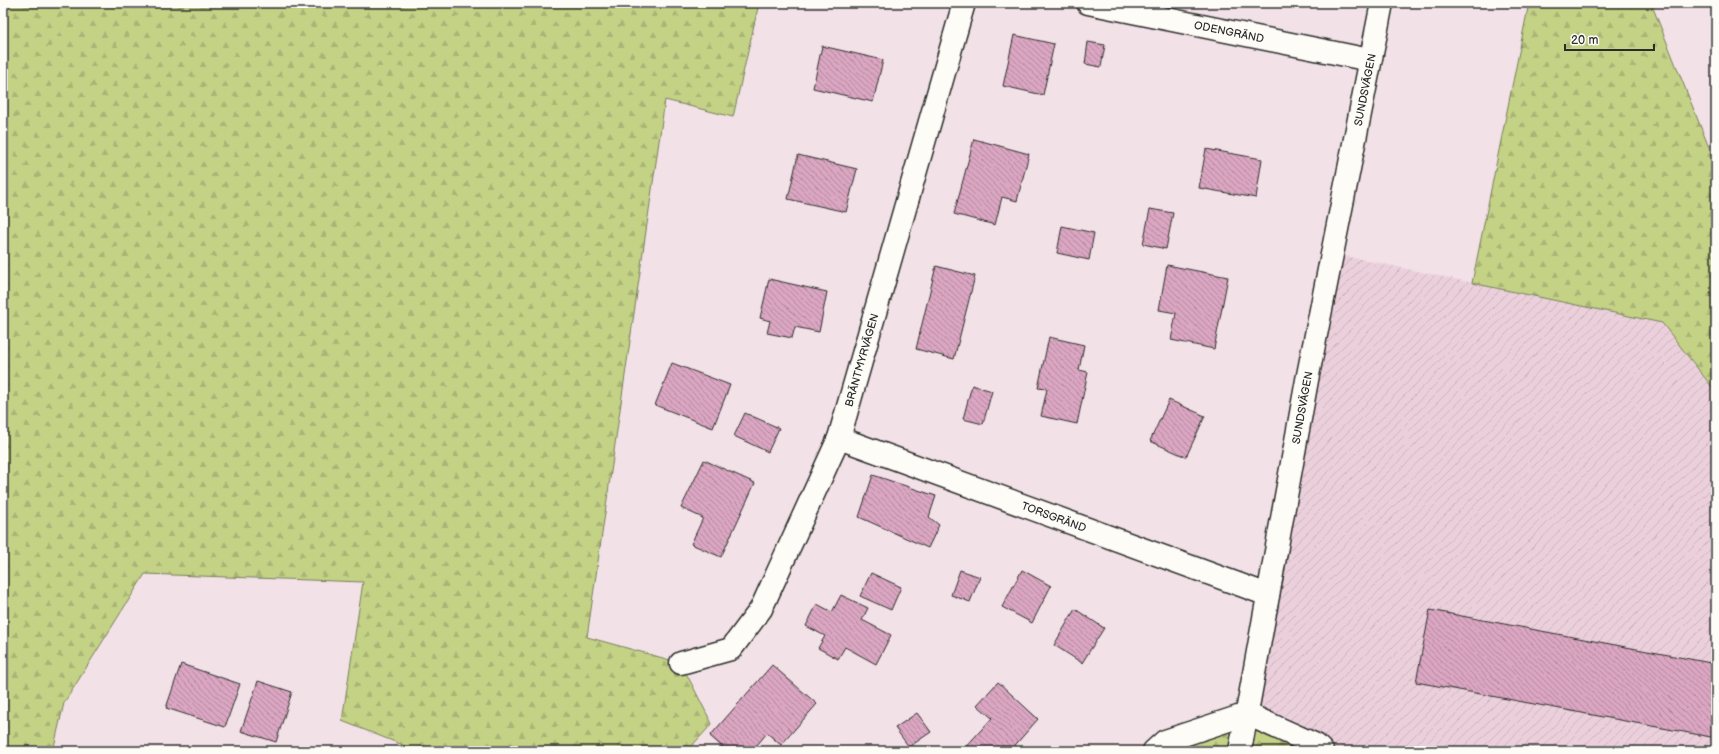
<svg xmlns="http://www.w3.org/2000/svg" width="1719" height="754" font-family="'Balsamiq Sans',sans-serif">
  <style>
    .industrial { fill: url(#industrial-furrows) }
    .forest { fill: url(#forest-firs); stroke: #787e58 }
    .building { fill: url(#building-back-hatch); stroke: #2b2b2b }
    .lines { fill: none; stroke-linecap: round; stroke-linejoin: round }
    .minor-casing { stroke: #2b2b2b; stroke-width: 25 }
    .minor { stroke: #fdfcf7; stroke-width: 22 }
    .labels { text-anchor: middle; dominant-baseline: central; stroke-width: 4; stroke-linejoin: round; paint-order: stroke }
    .street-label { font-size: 11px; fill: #2b2b2b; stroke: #fdfcf7 }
  </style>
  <defs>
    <pattern id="industrial-furrows" width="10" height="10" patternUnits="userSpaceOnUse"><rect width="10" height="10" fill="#ebd0dc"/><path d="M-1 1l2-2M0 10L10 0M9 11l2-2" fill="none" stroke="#cab3bd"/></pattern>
    <pattern id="forest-firs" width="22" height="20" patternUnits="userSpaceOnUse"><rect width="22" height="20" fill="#c4d286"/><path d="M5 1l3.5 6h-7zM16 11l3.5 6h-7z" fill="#a9b474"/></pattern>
    <pattern id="building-back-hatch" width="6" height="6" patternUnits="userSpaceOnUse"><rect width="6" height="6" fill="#daa6c1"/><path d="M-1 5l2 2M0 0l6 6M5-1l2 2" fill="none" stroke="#b1879d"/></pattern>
  </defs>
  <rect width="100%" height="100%" fill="#f2e2e7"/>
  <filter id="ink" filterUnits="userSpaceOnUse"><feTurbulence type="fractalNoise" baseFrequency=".025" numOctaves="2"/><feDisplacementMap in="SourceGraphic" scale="8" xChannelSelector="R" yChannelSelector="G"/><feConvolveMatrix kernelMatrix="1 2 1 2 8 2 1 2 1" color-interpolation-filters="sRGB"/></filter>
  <g filter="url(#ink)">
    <path class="industrial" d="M 1332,253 L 1662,323 L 1716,392 L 1716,751 L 1322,751 L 1247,714 Z"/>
    <g class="forest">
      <path d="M 3,3 L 759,3 L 733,117 L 665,100 L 587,637 L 681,663 L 712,724 L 687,751 L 418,751 L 342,721 L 363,582 L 145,574 L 64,703 L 53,751 L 3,751 Z"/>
      <path d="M 1529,3 L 1651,3 L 1716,165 L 1716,392 L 1662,323 L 1472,283 Z"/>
      <path d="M 1247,714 L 1322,751 L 1154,751 Z"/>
    </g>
    <g class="building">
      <path d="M 1014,35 L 1054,44 L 1043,95 L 1003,86 Z"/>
      <path d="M 1088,42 L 1105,45 L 1101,67 L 1085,64 Z"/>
      <path d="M 822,46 L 883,60 L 873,102 L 813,88 Z"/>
      <path d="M 974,139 L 1029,154 L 1017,201 L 1002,197 L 995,225 L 954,214 Z"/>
      <path d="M 1206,149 L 1262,159 L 1256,198 L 1199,188 Z"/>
      <path d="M 798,155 L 857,169 L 846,212 L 788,199 Z"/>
      <path d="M 1150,209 L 1173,213 L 1166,249 L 1143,244 Z"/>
      <path d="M 1062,226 L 1094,233 L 1089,260 L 1057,253 Z"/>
      <path d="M 1167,265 L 1228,277 L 1214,349 L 1171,340 L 1176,313 L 1159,310 Z"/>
      <path d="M 936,266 L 975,276 L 954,359 L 916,349 Z"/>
      <path d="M 769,279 L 827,292 L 819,332 L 795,327 L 792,338 L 767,333 L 770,321 L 760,318 Z"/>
      <path d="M 1049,337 L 1084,345 L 1079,370 L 1088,372 L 1077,424 L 1041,416 L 1047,389 L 1038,388 Z"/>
      <path d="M 672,363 L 730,385 L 713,428 L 655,405 Z"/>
      <path d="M 972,385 L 992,391 L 983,424 L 963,419 Z"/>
      <path d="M 1169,400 L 1205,416 L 1186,457 L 1150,441 Z"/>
      <path d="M 745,413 L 779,428 L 768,452 L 734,436 Z"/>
      <path d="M 704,460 L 755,483 L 721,557 L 691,544 L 703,518 L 681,508 Z"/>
      <path d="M 873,475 L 936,496 L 929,517 L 939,525 L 928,548 L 859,517 Z"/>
      <path d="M 960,570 L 980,577 L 970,602 L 951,595 Z"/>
      <path d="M 1022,570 L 1051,586 L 1032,623 L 1002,607 Z"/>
      <path d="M 871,573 L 901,587 L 891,610 L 860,596 Z"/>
      <path d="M 841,595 L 868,608 L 862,620 L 891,635 L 876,664 L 845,647 L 838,659 L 818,648 L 825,636 L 806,626 L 817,604 L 832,612 Z"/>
      <path d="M 1075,609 L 1104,628 L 1082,663 L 1054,645 Z"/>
      <path d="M 1430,610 L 1716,664 L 1716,738 L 1416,682 Z"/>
      <path d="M 181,664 L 240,684 L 225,727 L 166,708 Z"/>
      <path d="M 772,665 L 817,704 L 781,745 L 767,733 L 752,751 L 727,751 L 710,736 Z"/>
      <path d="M 258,681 L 292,692 L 276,742 L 241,731 Z"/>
      <path d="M 998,682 L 1038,719 L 1010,751 L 962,751 L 992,718 L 977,705 Z"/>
      <path d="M 917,713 L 931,732 L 909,747 L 895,728 Z"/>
    </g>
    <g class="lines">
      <g class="minor-casing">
        <g id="minor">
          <path id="s1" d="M 1088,3 L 1370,60"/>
          <path id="s2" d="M 839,438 L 1268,595"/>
          <path id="s3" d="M 681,663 L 731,649 L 761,609 L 839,438 L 964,3"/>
          <path d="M 1247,714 L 1316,745 L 1322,751"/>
          <path d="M 1154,751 L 1165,741 L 1247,714"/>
          <path id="s4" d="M 1240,751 L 1307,380 L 1382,3"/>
        </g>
      </g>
      <use href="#minor" class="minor"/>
    </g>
  </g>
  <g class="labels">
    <g class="street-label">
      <text stroke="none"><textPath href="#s1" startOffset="144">ODENGRÄND</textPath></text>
      <text stroke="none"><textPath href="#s4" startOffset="673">SUNDSVÄGEN</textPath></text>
      <text stroke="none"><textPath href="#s3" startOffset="371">BRÄNTMYRVÄGEN</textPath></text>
      <text stroke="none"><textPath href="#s4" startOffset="349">SUNDSVÄGEN</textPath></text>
      <text stroke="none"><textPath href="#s2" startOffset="229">TORSGRÄND</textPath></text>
    </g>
  </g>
  <rect width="1719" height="754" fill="none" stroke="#fdfcf7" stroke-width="16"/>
  <rect x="8" y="8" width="1703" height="738" fill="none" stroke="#2b2b2b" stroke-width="1.5" filter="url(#ink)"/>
  <path d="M1565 44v6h89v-6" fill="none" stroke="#2b2b2b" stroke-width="2"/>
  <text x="1571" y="44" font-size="12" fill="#2b2b2b" stroke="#fdfcf7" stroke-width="3" paint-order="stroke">20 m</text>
</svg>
